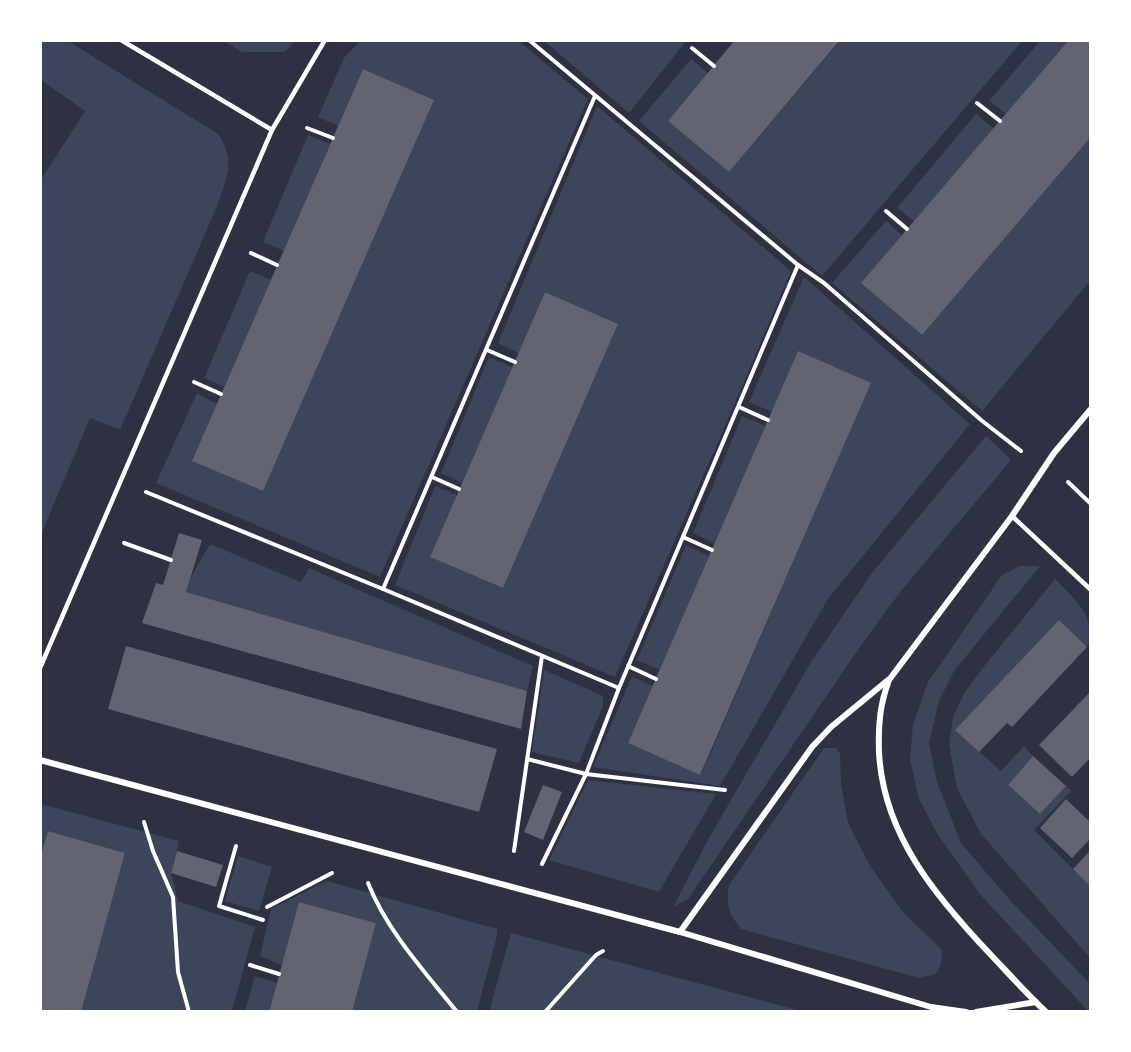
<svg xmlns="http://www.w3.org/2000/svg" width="1131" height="1052" font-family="'Sofia Sans Condensed',sans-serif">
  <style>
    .green { fill: #3c4559 }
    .building { fill: #626471 }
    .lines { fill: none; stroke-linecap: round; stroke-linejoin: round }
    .path { stroke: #fff; stroke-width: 4 }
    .service { stroke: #fff; stroke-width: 4.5 }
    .minor { stroke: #fff; stroke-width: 6 }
  </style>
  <rect width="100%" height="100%" fill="#2d3142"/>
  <g class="green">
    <path d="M 41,40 L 68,41 L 218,134 C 236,160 227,177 218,204 L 120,430 L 90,418 L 41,535 L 41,180 L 85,111 L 41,80 Z"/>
    <path d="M 224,41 L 223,41 L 295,41 L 285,52 L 242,52 Z"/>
    <path d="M 360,41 L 519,41 L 588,99 L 380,577 L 156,483 L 197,393 L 217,404 L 193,461 L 263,491 L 434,100 L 363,69 L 338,126 L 318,117 L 344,58 Z"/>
    <path d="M 544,41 L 686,41 L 629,113 Z"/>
    <path d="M 840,41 L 1022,41 L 822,276 L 639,121 L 691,59 L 708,73 L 668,121 L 729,172 Z"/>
    <path d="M 1040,41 L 1069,41 L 1006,114 L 989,101 Z"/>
    <path d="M 597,106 L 791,271 L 729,417 L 615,677 L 395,585 L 435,486 L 457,495 L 430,557 L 503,588 L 618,324 L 545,292 L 519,353 L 498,343 Z"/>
    <path d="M 976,114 L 994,129 L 914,221 L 897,208 Z"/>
    <path d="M 308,135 L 330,144 L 284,251 L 263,242 Z"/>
    <path d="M 1090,138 L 1090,281 L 982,411 L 832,283 L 886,221 L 902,235 L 862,283 L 922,335 Z"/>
    <path d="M 250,271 L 271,280 L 224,387 L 204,378 Z"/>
    <path d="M 804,277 L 970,424 L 828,599 L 720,786 L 593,767 L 632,676 L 653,686 L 628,743 L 701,775 L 870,384 L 772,412 L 749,402 Z"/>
    <path d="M 489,357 L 513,367 L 462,483 L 441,473 Z"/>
    <path d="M 742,416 L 766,426 L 715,544 L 693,533 Z"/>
    <path d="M 986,436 L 1011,460 L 901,591 L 864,641 L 688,899 L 673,907 L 709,838 L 811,662 L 872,573 Z"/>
    <path d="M 210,544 L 301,582 L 309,568 L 533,666 L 527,691 L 186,592 L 190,579 Z"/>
    <path d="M 686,545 L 709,556 L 660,670 L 637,660 Z"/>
    <path d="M 1020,566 L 1040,566 L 954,671 L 939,701 L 929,743 L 937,782 L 961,843 L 1010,900 L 1090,984 L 1090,1011 L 1088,1011 L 979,893 L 938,835 L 919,799 L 910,760 L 913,724 L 928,682 L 1002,575 Z"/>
    <path d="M 1055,579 C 1073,597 1099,619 1087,647 L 1059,621 L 955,730 L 1001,771 L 1024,746 L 1033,756 L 1008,785 L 1040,814 L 1066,786 L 1071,791 L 1034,830 L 1090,886 L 1090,958 L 981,834 L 957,788 L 949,744 L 953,717 L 965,692 L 985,665 Z"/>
    <path d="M 544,670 L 603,696 L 603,706 L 579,763 L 532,752 Z"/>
    <path d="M 824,748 L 836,748 L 840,754 L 841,783 L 848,823 L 859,845 L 871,867 L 901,910 L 942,950 L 941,965 L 936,974 L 919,978 L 741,929 C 728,912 726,907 729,885 Z"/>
    <path d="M 588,780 L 716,794 L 659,892 L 549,860 Z"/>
    <path d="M 41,804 L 179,841 L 171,873 L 178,901 L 255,927 L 232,1011 L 81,1011 L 125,853 L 48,831 L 41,859 Z"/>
    <path d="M 238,856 L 272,867 L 259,911 L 225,901 Z"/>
    <path d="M 327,881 L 497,929 L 497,936 L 477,1011 L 352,1011 L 376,923 L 300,902 L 282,965 L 260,956 L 271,909 Z"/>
    <path d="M 511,933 L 801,1011 L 489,1012 Z"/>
    <path d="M 255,976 L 277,983 L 269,1011 L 245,1011 Z"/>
  </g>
  <g class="building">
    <path d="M 735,40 L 840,40 L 729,172 L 668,121 Z"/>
    <path d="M 1069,40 L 1090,40 L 1090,138 L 922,335 L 861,283 Z"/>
    <path d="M 363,69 L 434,100 L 263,491 L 192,461 Z"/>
    <path d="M 545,292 L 618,324 L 503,588 L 430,557 Z"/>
    <path d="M 798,351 L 871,383 L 700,775 L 628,743 Z"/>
    <path d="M 179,533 L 202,540 L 186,592 L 527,691 L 521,729 L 142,623 L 156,583 L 163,585 Z"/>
    <path d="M 1059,620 L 1087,647 L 1012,727 L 1007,723 L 979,752 L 955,730 Z"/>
    <path d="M 126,646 L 497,749 L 479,812 L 108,709 Z"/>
    <path d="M 1090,692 L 1090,758 L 1072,777 L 1039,745 Z"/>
    <path d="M 1033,756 L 1066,786 L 1040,814 L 1008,785 Z"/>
    <path d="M 543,785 L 562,792 L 543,840 L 524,832 Z"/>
    <path d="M 1066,799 L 1090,822 L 1090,839 L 1072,858 L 1040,828 Z"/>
    <path d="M 48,831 L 125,853 L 81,1012 L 40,1012 L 40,859 Z"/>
    <path d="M 177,851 L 223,865 L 216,887 L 171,873 Z"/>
    <path d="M 1090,851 L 1090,886 L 1073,869 Z"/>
    <path d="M 299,902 L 376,923 L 352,1012 L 269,1012 Z"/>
  </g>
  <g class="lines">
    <g class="path">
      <path d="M 529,40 L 798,265 L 824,283 L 981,420 L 1021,451"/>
      <path d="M 692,48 L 714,66"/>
      <path d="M 977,103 L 1000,121"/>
      <path d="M 307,128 L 333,138"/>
      <path d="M 886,211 L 907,229"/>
      <path d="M 251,253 L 277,265"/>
      <path d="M 487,350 L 515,362"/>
      <path d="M 194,382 L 221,394"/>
      <path d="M 739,407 L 768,420"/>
      <path d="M 432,477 L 459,489"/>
      <path d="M 1068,482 L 1090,503"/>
      <path d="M 146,492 L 383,589 L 619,688"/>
      <path d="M 683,537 L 712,550"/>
      <path d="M 124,543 L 171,560"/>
      <path d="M 383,589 L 595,96"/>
      <path d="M 628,666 L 656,679"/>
      <path d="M 527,759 L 586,774 L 725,790"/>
      <path d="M 144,822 L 153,851 L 173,897 L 178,972 L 189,1012"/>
      <path d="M 236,846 L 219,906 L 263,920"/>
      <path d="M 514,851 L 542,656"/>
      <path d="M 542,864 L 586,774 L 619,688 L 798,265"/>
      <path d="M 368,883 C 387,931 425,972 457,1012"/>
      <path d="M 267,907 L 332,873"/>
      <path d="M 250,965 L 279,974"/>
      <path d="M 545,1012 L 596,955 L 603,951"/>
    </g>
    <g class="service">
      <path d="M 121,40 L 272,130"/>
      <path d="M 1012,516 L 1090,589"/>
      <path d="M 40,668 L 272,130 L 325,40"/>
    </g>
    <g class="minor">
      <path d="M 40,760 L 680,932 L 931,1007 L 966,1012"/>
      <path d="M 680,932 L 812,747 L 831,727 L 888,680"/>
      <path d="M 976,1012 L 1036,1002"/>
      <path d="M 1046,1012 C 1027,994 1009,974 991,955 C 937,898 883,835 879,752 C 878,725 880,704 889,680 L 1012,516 L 1054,453 L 1090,410"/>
    </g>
  </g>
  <rect width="1131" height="1052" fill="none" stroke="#ffffff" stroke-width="84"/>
</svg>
